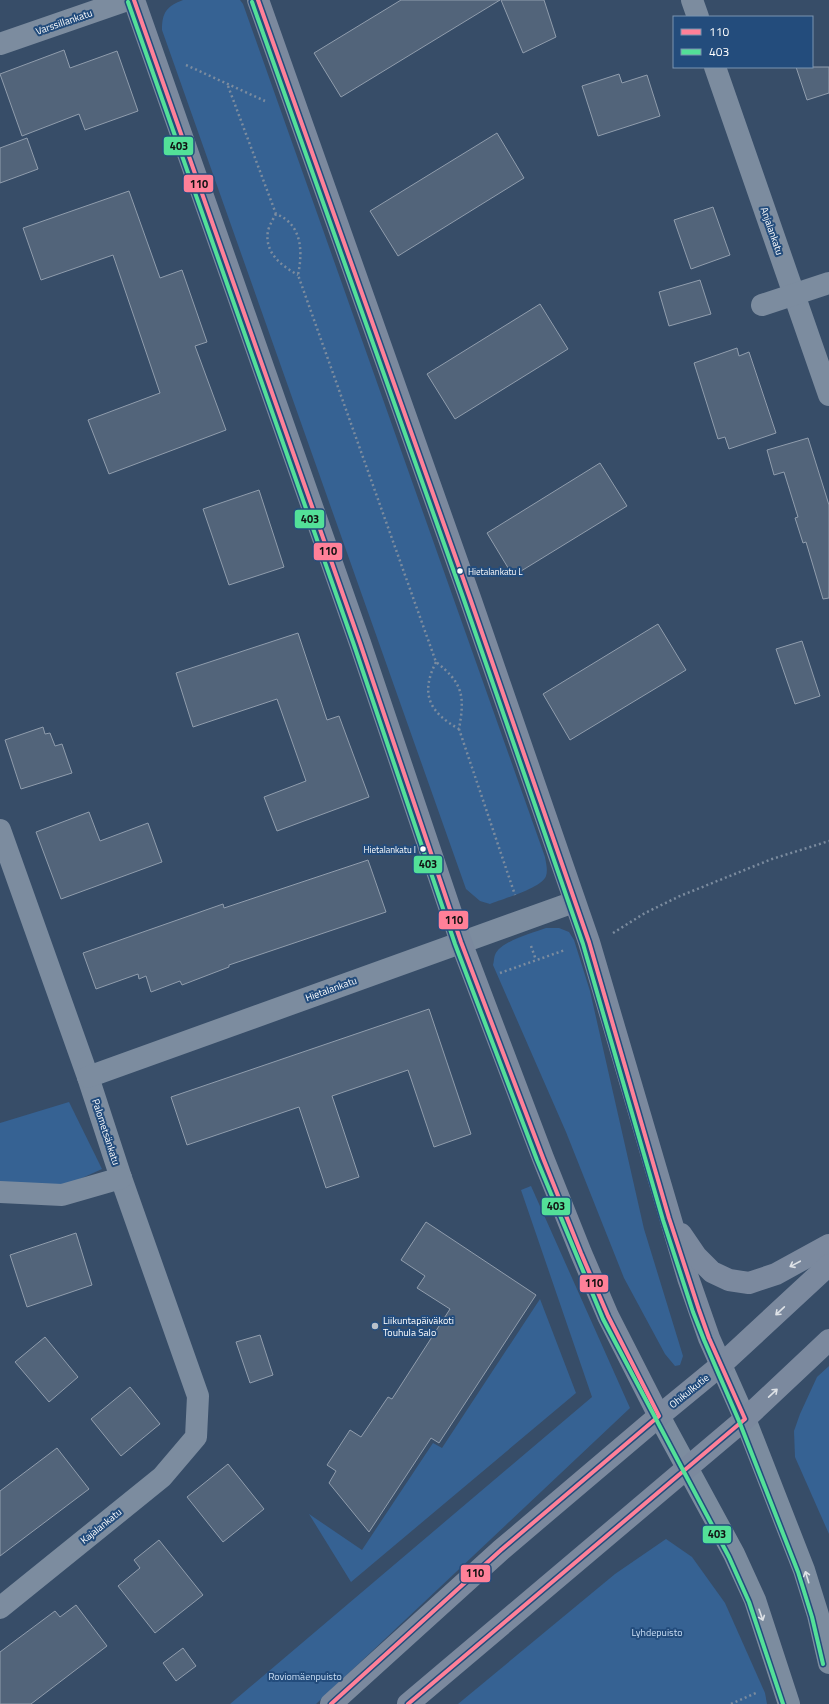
<svg xmlns="http://www.w3.org/2000/svg" width="829" height="1704" font-family="'Titillium Web',sans-serif">
  <style>
    .green { fill: #366293 }
    .building { fill: #52647a; stroke: #909dad }
    .lines { fill: none; stroke-linecap: round; stroke-linejoin: round }
    .path { stroke: #7c8c9f; stroke-width: 2.5; stroke-dasharray: 2 3; stroke-linecap: butt }
    .minor { stroke: #7c8c9f; stroke-width: 22 }
    .major { stroke: #7b899e; stroke-width: 22 }
    .bus-1-casing { stroke: #234c7c; stroke-width: 7 }
    .bus-2-casing { stroke: #234c7c; stroke-width: 7 }
    .bus-1 { stroke: #ff8098; stroke-width: 4 }
    .bus-2 { stroke: #53e098; stroke-width: 4 }
    .oneway { stroke: #dee2e7 }
    .bus-dot { fill: #fff; stroke: #234c7c; stroke-width: 1.5 }
    .poi-dot { fill: #b9c1ca; stroke: #234c7c; stroke-width: 1.5 }
    .labels { text-anchor: middle; dominant-baseline: central; stroke-width: 4; stroke-linejoin: round; paint-order: stroke }
    .bus-label { font-size: 9px; fill: #fff; stroke: #234c7c; text-anchor: start }
    .street-label { font-size: 10px; fill: #fff; stroke: #234c7c }
    .poi-label { font-size: 10px; fill: #fff; stroke: #234c7c; text-anchor: start }
    .park-label { font-size: 10px; fill: #cadef4; stroke: #234c7c }
    .line-badge { stroke: #234c7c; stroke-width: 1.5 }
    .pale-badge-label { font-size: 11px; text-anchor: middle; font-weight: bold; fill: #111 }
  </style>
  <rect width="100%" height="100%" fill="#374d68"/>
  <g class="green">
    <path d="M 183,0 L 240,0 L 243,4 L 545,857 C 546,863 548,870 546,876 C 542,888 502,899 490,904 L 480,901 L 466,889 L 162,30 C 162,12 167,6 183,0 Z"/>
    <path d="M 546,928 L 559,928 L 569,932 L 574,940 L 590,991 L 644,1229 L 683,1356 L 680,1365 L 675,1366 L 665,1354 L 624,1278 L 566,1132 L 493,965 C 494,962 494,957 495,955 C 500,941 533,933 546,928 Z"/>
    <path d="M 69,1102 L 102,1169 L 62,1187 L 0,1184 L 0,1123 Z"/>
    <path d="M 531,1186 L 630,1408 L 316,1704 L 230,1704 L 592,1397 L 521,1190 Z"/>
    <path d="M 540,1299 L 576,1393 L 351,1582 L 309,1514 L 362,1550 L 433,1443 L 442,1448 Z"/>
    <path d="M 829,1366 L 829,1534 L 795,1457 L 794,1431 L 800,1414 L 817,1377 Z"/>
    <path d="M 666,1539 L 692,1557 L 725,1603 L 765,1693 L 767,1704 L 458,1704 L 615,1574 Z"/>
  </g>
  <g class="building">
    <path d="M 401,0 L 500,0 L 341,97 L 314,53 Z"/>
    <path d="M 501,0 L 544,0 L 556,37 L 523,53 Z"/>
    <path d="M 64,50 L 70,68 L 117,51 L 138,111 L 85,130 L 79,114 L 22,136 L 0,74 Z"/>
    <path d="M 796,67 L 829,67 L 829,93 L 807,100 Z"/>
    <path d="M 619,74 L 622,83 L 647,75 L 660,116 L 598,136 L 582,86 Z"/>
    <path d="M 497,133 L 524,178 L 398,256 L 370,211 Z"/>
    <path d="M 27,138 L 38,169 L 0,183 L 0,148 Z"/>
    <path d="M 129,191 L 160,278 L 182,270 L 207,342 L 195,346 L 226,430 L 109,474 L 88,420 L 160,393 L 113,255 L 41,280 L 23,228 Z"/>
    <path d="M 713,207 L 730,255 L 691,269 L 674,220 Z"/>
    <path d="M 700,280 L 711,314 L 669,326 L 659,292 Z"/>
    <path d="M 540,304 L 568,349 L 455,419 L 427,374 Z"/>
    <path d="M 737,348 L 739,356 L 749,352 L 776,433 L 729,449 L 725,437 L 718,439 L 694,363 Z"/>
    <path d="M 808,438 L 829,505 L 829,598 L 823,599 L 806,542 L 803,543 L 795,518 L 798,517 L 784,472 L 774,475 L 767,450 Z"/>
    <path d="M 600,463 L 627,506 L 513,576 L 487,533 Z"/>
    <path d="M 259,490 L 284,567 L 229,585 L 203,509 Z"/>
    <path d="M 658,624 L 686,670 L 570,740 L 543,694 Z"/>
    <path d="M 298,633 L 327,720 L 339,716 L 369,797 L 277,831 L 264,797 L 306,781 L 277,699 L 193,727 L 176,673 Z"/>
    <path d="M 802,641 L 820,696 L 795,704 L 776,649 Z"/>
    <path d="M 43,727 L 45,734 L 50,733 L 55,746 L 62,744 L 72,773 L 21,789 L 5,740 Z"/>
    <path d="M 89,812 L 100,841 L 148,823 L 162,862 L 61,899 L 36,832 Z"/>
    <path d="M 368,860 L 386,912 L 229,965 L 229,967 L 182,985 L 180,981 L 151,992 L 146,976 L 139,979 L 138,974 L 96,989 L 83,953 L 223,904 L 224,908 Z"/>
    <path d="M 429,1009 L 471,1134 L 434,1147 L 408,1070 L 332,1096 L 359,1177 L 326,1188 L 299,1107 L 187,1145 L 171,1097 Z"/>
    <path d="M 426,1222 L 536,1295 L 439,1443 L 431,1438 L 369,1532 L 329,1483 L 336,1471 L 327,1465 L 350,1430 L 361,1437 L 388,1397 L 392,1399 L 450,1309 L 417,1288 L 425,1276 L 401,1260 Z"/>
    <path d="M 76,1233 L 92,1285 L 27,1307 L 10,1255 Z"/>
    <path d="M 260,1335 L 273,1375 L 250,1383 L 236,1342 Z"/>
    <path d="M 45,1337 L 78,1377 L 49,1402 L 15,1362 Z"/>
    <path d="M 130,1387 L 160,1424 L 121,1456 L 91,1419 Z"/>
    <path d="M 57,1448 L 89,1489 L 0,1556 L 0,1491 Z"/>
    <path d="M 228,1464 L 264,1509 L 223,1542 L 187,1497 Z"/>
    <path d="M 159,1540 L 203,1595 L 155,1633 L 118,1586 L 140,1568 L 134,1560 Z"/>
    <path d="M 76,1605 L 107,1646 L 31,1704 L 0,1704 L 0,1652 L 55,1611 L 60,1617 Z"/>
    <path d="M 183,1648 L 196,1666 L 176,1681 L 163,1663 Z"/>
  </g>
  <g class="lines">
    <g class="path">
      <path d="M 186,65 L 265,101"/>
      <path d="M 228,86 L 276,214 C 302,224 303,251 298,275 L 436,662 C 463,683 465,696 459,729 L 515,895"/>
      <path d="M 276,214 C 273,219 269,226 268,231 C 264,253 282,266 298,275"/>
      <path d="M 436,662 C 420,694 429,712 459,729"/>
      <path d="M 613,933 L 645,913 L 680,896 L 772,859 L 829,841"/>
      <path d="M 531,946 L 536,960"/>
      <path d="M 500,973 L 565,950"/>
      <path d="M 731,1704 L 758,1692"/>
    </g>
    <g class="minor">
      <path d="M 692,0 L 698,17"/>
      <path d="M 0,44 L 127,0"/>
      <path d="M 715,67 L 829,395"/>
      <path d="M 762,305 L 829,283"/>
      <path d="M 0,830 L 88,1077 L 121,1178 L 198,1396 L 196,1437 L 162,1477 L 0,1608"/>
      <path d="M 88,1077 L 574,902"/>
      <path d="M 0,1192 L 62,1195 L 121,1178"/>
      <path d="M 721,1365 L 745,1419 L 804,1570 L 818,1615 L 829,1663"/>
      <path d="M 659,1416 L 734,1554 L 755,1600 L 789,1704"/>
    </g>
    <g class="major">
      <path d="M 134,0 L 360,643 L 461,942 L 543,1158 L 581,1253 L 608,1316 L 659,1416"/>
      <path d="M 258,0 L 470,598 L 589,942 L 688,1278 L 709,1338 L 721,1365"/>
      <path d="M 681,1234 L 696,1256 L 712,1272 L 729,1280 L 749,1283 L 776,1274 L 829,1245"/>
      <path d="M 331,1704 L 501,1550 L 659,1416 L 721,1365 L 829,1265"/>
      <path d="M 408,1704 L 745,1419 L 829,1340"/>
    </g>
    <g class="bus-1-casing">
      <g id="bus-1">
        <path d="M 134,0 L 360,643 L 461,942 L 543,1158 L 581,1253 L 608,1316 L 659,1416 L 501,1550 L 331,1704"/>
        <path d="M 258,0 L 470,598 L 589,942 L 669,1218 L 699,1310 L 709,1338 L 745,1419 L 408,1704"/>
      </g>
    </g>
    <g class="bus-2-casing">
      <g id="bus-2">
        <path d="M 128,2 L 354,645 L 455,944 L 537,1160 L 603,1319 L 729,1557 L 749,1602 L 783,1704"/>
        <path d="M 252,2 L 464,600 L 583,944 L 663,1220 L 693,1312 L 704,1340 L 739,1421 L 798,1572 L 812,1617 L 823,1664"/>
      </g>
    </g>
    <use href="#bus-1" class="bus-1"/>
    <use href="#bus-2" class="bus-2"/>
  </g>
  <defs><path id="oneway-shaft" d="M-6 0H5M1.5-3L5.5 0L1.5 3" fill="none" stroke-width="1.6" stroke-linecap="round" stroke-linejoin="round"/></defs>
  <g class="oneway">
    <use href="#oneway-shaft" transform="translate(795 1264) rotate(152)"/>
    <use href="#oneway-shaft" transform="translate(780 1311) rotate(137)"/>
    <use href="#oneway-shaft" transform="translate(773 1393) rotate(-43)"/>
    <use href="#oneway-shaft" transform="translate(807 1577) rotate(-107)"/>
    <use href="#oneway-shaft" transform="translate(761 1615) rotate(71)"/>
  </g>
  <g class="bus-dot">
    <circle cx="460" cy="571" r="3.5"/>
    <circle cx="423" cy="849" r="3.5"/>
  </g>
  <circle class="poi-dot" cx="375" cy="1326" r="4"/>
  <g class="labels">
    <g class="bus-label">
      <text x="468" y="571">Hietalankatu L</text>
      <text x="416" y="849" text-anchor="end">Hietalankatu I</text>
    </g>
    <g class="street-label">
      <text transform="translate(64 22) rotate(-19)">Varssillankatu</text>
      <text transform="translate(772 231) rotate(71)">Anjalankatu</text>
      <text transform="translate(331 989) rotate(-20)">Hietalankatu</text>
      <text transform="translate(106 1132) rotate(72)">Palometsänkatu</text>
      <text transform="translate(689 1391) rotate(-39)">Ohikulkutie</text>
      <text transform="translate(101 1526) rotate(-39)">Kajalankatu</text>
    </g>
    <g class="poi-label">
      <text x="383" y="1320">Liikuntapäiväkoti<tspan x="383" dy="12">Touhula Salo</tspan></text>
    </g>
    <g class="park-label">
      <text x="657" y="1632">Lyhdepuisto</text>
      <text x="305" y="1676">Roviomäenpuisto</text>
    </g>
  </g>
  <g class="line-badge">
    <rect x="163" y="136" width="31" height="20" rx="4" fill="#53e098"/>
    <rect x="183" y="174" width="31" height="19" rx="4" fill="#ff8098"/>
    <rect x="294" y="509" width="31" height="20" rx="4" fill="#53e098"/>
    <rect x="313" y="542" width="30" height="19" rx="4" fill="#ff8098"/>
    <rect x="413" y="855" width="30" height="19" rx="4" fill="#53e098"/>
    <rect x="438" y="910" width="31" height="20" rx="4" fill="#ff8098"/>
    <rect x="541" y="1197" width="30" height="19" rx="4" fill="#53e098"/>
    <rect x="579" y="1274" width="30" height="19" rx="4" fill="#ff8098"/>
    <rect x="702" y="1525" width="30" height="19" rx="4" fill="#53e098"/>
    <rect x="460" y="1564" width="31" height="19" rx="4" fill="#ff8098"/>
  </g>
  <g class="pale-badge-label">
    <text x="179" y="150">403</text>
    <text x="199" y="188">110</text>
    <text x="310" y="523">403</text>
    <text x="328" y="555">110</text>
    <text x="428" y="868">403</text>
    <text x="454" y="924">110</text>
    <text x="556" y="1210">403</text>
    <text x="594" y="1287">110</text>
    <text x="717" y="1538">403</text>
    <text x="475" y="1577">110</text>
  </g>
  <rect x="673" y="16" width="140" height="52" fill="#234c7c" stroke="#7b94b0"/>
  <rect x="681" y="29" width="20" height="6" fill="#ff8098" stroke="#7b94b0"/>
  <text x="709" y="36" font-size="12" fill="#ffffff">110</text>
  <rect x="681" y="49" width="20" height="6" fill="#53e098" stroke="#7b94b0"/>
  <text x="709" y="56" font-size="12" fill="#ffffff">403</text>
</svg>
